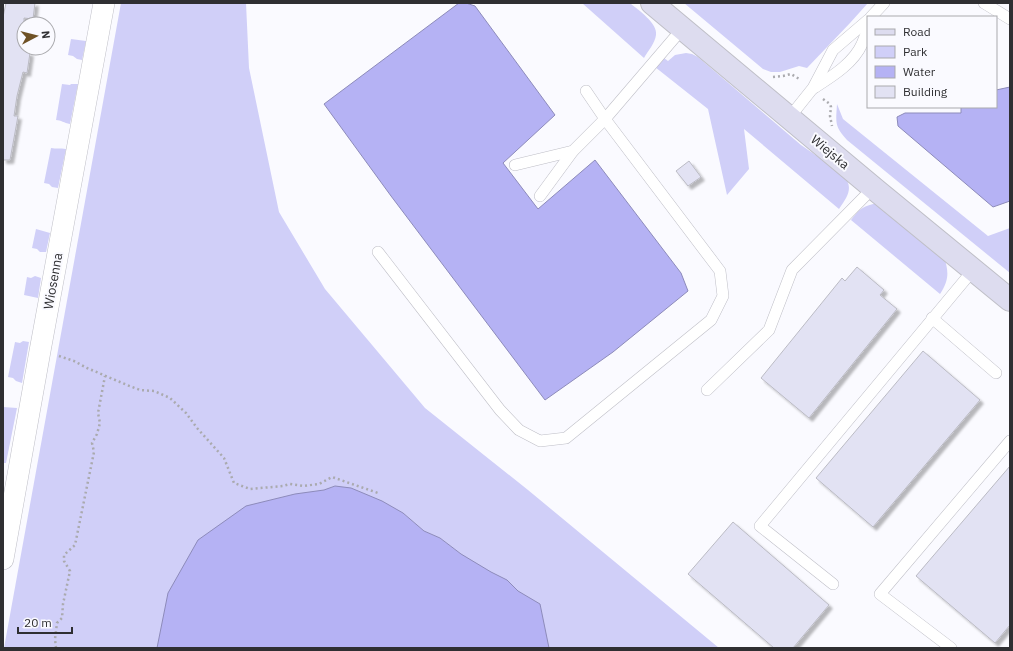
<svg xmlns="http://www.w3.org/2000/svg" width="1013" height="651" font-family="'IBM Plex Sans',sans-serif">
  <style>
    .green { fill: #d0cff8 }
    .water { fill: #b5b2f4; stroke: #8d8bba }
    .building { fill: #e2e2f3; stroke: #bbbbc4; filter: url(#shadow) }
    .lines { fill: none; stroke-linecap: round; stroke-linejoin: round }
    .lane-casing { stroke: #bfbfc7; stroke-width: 12 }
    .street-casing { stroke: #bfbfc7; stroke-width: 22 }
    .secondary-casing { stroke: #bfbfc7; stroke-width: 24 }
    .path { stroke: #aaaaae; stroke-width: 2.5; stroke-dasharray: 2 3; stroke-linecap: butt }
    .lane { stroke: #fff; stroke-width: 11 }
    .street { stroke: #fff; stroke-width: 21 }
    .secondary { stroke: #dddcef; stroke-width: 22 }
    .labels { text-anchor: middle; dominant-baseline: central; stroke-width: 4; stroke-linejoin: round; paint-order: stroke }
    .street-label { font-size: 13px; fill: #2f2f32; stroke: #fafaff }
  </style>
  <defs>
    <filter id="shadow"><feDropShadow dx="3.5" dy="3.5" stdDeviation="1" flood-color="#0004"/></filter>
  </defs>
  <rect width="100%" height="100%" fill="#fafaff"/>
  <g class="green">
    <path d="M 121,3 L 246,3 L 249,68 L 279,212 L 325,289 L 425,408 L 528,490 L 719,648 L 536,648 L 461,554 L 440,538 L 424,531 L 403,513 L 335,486 L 324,490 L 204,648 L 4,648 Z"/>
    <path d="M 582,3 L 630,3 C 638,10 658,23 656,35 C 655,43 648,51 644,58 Z"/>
    <path d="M 684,3 L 868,3 L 850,23 L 807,68 L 799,66 L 780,72 L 771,72 L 763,69 Z"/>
    <path d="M 71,39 L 86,41 L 82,60 L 77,59 L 73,56 L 68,55 Z"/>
    <path d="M 686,53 L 692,54 L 698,57 L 801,145 L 843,174 C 854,188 848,196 839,209 L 744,129 L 749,169 L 727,195 L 708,109 L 655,67 L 664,58 L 668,61 L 675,55 Z"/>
    <path d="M 62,84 L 70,85 L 71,84 L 78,84 L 70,124 C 64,123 61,120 56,120 Z"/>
    <path d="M 837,104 L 843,119 L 988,236 L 1010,228 L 1010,273 L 847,140 C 834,126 836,122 837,104 Z"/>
    <path d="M 51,148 C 56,149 60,148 66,149 L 58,188 L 52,187 L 49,184 L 44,183 Z"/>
    <path d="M 873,204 L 880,204 L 944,257 C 949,272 949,280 940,294 L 851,220 C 858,211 861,207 873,204 Z"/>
    <path d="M 36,229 L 50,233 L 46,252 L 40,252 L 37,249 L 32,248 Z"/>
    <path d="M 35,276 L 41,278 L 38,298 L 24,295 L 27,277 L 31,278 Z"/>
    <path d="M 23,341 L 29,342 L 22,383 L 16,381 L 13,378 L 8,377 L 15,342 L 20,343 Z"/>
    <path d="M 3,407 L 17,408 L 6,463 L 3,463 Z"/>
  </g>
  <g class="water">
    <path d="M 459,3 L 466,3 L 475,6 L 555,115 L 503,163 L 538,209 L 595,160 L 681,273 L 688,291 L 613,352 L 545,400 L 391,196 L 324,104 Z"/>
    <path d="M 1010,87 L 1010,201 L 993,207 L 898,126 L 897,117 L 905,113 L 961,113 L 961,107 L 996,107 L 996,90 Z"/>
    <path d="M 335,486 L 351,488 L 382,501 L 403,513 L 424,531 L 440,538 L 461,554 L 491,572 L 507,580 L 518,591 L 540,604 L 549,648 L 157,648 L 168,593 L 198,540 L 246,506 L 295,494 L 324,490 Z"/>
  </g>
  <g class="building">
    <path d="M 6,3 L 35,3 L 33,19 L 24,18 L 24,48 L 27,48 L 26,52 L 30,53 L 27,73 L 23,72 L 17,96 L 14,116 L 18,116 L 10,160 L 3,160 L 3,17 Z"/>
    <path d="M 689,161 L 701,177 L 688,186 L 676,171 Z"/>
    <path d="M 857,267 L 884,290 L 880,295 L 897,309 L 809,418 L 761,378 L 842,278 L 845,281 Z"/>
    <path d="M 923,351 L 980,400 L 873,527 L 816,478 Z"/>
    <path d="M 1010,466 L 1010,625 L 995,643 L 916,576 Z"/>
    <path d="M 733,522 L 829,605 L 793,648 L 774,648 L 688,574 Z"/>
  </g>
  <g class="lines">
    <g class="lane-casing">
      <g id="lane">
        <path d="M 984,3 L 1010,19"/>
        <path d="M 871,17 L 884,3"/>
        <path d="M 814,88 C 831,77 853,64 862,44 C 864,39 866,34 868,29"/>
        <path d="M 789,118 L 813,88 L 833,50 L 868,20"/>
        <path d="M 515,165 L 573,151"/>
        <path d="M 540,196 L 573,151 L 605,119 L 586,91"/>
        <path d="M 378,252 L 500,410 L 519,430 L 540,441 L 566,438 L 711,320 L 723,296 L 720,271 L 605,119 L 682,29"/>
        <path d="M 932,318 L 996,373"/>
        <path d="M 707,390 L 769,330 L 792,270 L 873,188"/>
        <path d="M 833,584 L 760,526 L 974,269"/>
        <path d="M 951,648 L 880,594 L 1010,441"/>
      </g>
    </g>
    <g class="street-casing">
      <path id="street" d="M 3,559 L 40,351 L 104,3"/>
    </g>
    <g class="secondary-casing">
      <path id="secondary" d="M 652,3 L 877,191 L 1010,300"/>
    </g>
    <g class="path">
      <path d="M 773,77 L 783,76 L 791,74 L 801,80"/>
      <path d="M 823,99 L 830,104 L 831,107 L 830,116 L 832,126"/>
      <path d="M 59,356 L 74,361 L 87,368 L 127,385 L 140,390 L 154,391 L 170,398 L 186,413 L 197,428 L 224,458 L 234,483 L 250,489 L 283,486 L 290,484 L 303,486 L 319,484 L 332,477 L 378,493"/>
      <path d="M 56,648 L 55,639 L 57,623 L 62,618 L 63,604 L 70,571 L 64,561 L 64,555 L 75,545 L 94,452 L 92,443 L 97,434 L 100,423 L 98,413 L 105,376"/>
    </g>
    <use href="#lane" class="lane"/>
    <use href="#street" class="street"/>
    <use href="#secondary" class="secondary"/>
  </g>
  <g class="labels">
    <g class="street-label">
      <text transform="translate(830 152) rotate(40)">Wiejska</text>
      <text transform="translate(53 281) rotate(-80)">Wiosenna</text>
    </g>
  </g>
  <rect width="1013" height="651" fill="none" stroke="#2f2f32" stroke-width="8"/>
  <rect x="867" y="16" width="130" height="92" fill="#fafaff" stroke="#a9a9ad"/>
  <rect x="875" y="29" width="20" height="6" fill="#dddcef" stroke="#a9a9ad"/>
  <text x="903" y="36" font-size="12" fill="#2f2f32">Road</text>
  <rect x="875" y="46" width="20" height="12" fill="#d0cff8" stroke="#a9a9ad"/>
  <text x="903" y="56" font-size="12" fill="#2f2f32">Park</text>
  <rect x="875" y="66" width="20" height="12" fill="#b5b2f4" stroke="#a9a9ad"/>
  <text x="903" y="76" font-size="12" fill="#2f2f32">Water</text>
  <rect x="875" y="86" width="20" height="12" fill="#e2e2f3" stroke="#a9a9ad"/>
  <text x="903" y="96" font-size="12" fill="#2f2f32">Building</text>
  <g transform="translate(36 36) rotate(83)"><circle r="19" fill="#fafaff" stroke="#a9a9ad"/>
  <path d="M0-3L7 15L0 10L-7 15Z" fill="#6f5226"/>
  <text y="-6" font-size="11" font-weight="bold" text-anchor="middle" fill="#2f2f32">N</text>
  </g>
  <path d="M18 627v6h54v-6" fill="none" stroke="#2f2f32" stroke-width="2"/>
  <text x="24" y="627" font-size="12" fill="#2f2f32" stroke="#fafaff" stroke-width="3" paint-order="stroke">20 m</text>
</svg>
